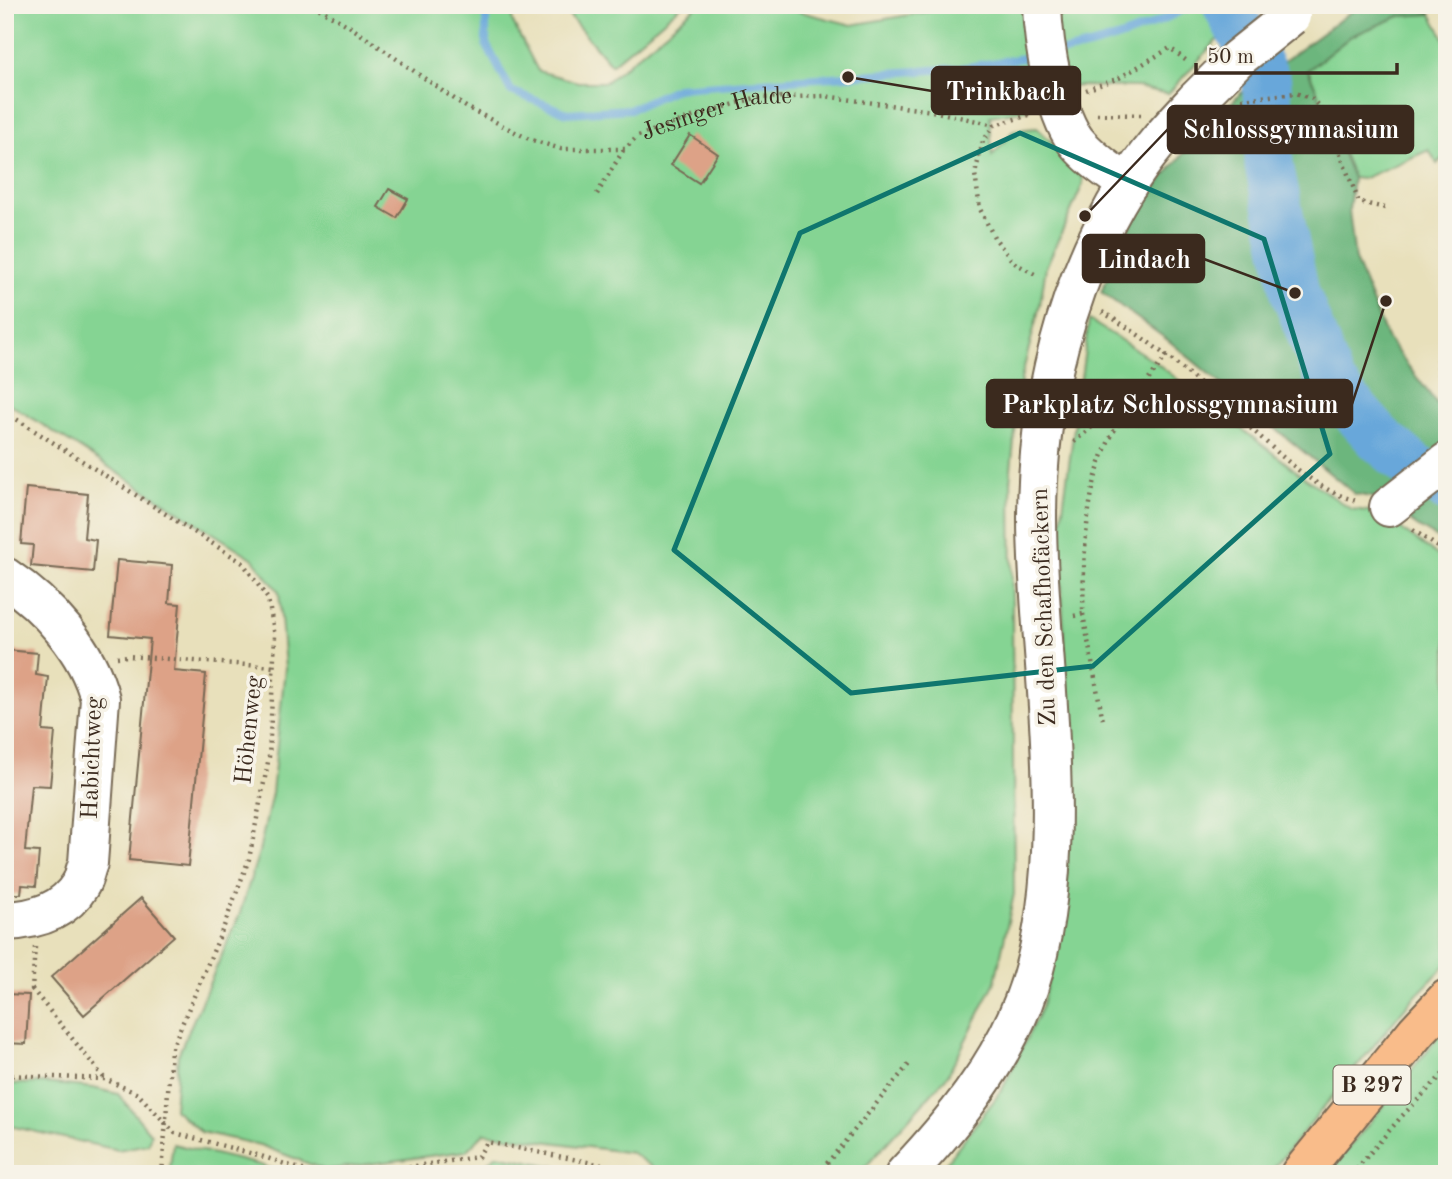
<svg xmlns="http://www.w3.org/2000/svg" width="1452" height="1179" font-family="'Old Standard TT',serif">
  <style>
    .green { fill: #85d493; stroke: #607f58; stroke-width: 2 }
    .forest { fill: #6cb67d; stroke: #54704e; stroke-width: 2 }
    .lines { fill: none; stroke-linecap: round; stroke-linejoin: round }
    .stream { stroke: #67a7da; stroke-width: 8 }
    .river { stroke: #67a7da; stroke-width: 49 }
    .building { fill: #dda287 }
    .minor-casing { stroke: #786a55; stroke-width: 42 }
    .major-casing { stroke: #786a55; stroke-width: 42 }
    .path { stroke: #786a55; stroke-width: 4.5; stroke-dasharray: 2 5; stroke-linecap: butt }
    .minor { stroke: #fff; stroke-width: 38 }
    .major { stroke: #f9bc8a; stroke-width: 38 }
    .minor-bridge-casing { stroke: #786a55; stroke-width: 42; stroke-linecap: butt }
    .minor-bridge { stroke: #fff; stroke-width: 38 }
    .marked { fill: none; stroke: #0f766e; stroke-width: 5; stroke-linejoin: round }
    .labels { text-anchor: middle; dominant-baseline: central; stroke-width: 7; stroke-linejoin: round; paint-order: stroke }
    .shield { fill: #f7f3e8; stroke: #73665b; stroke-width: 2 }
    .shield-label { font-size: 23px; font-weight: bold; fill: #3b2a1e }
    .street-label { font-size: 24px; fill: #3b2a1e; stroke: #f7f3e8 }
    .leader { fill: none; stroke: #3b2a1e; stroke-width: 2.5 }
    .callout-dot { fill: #3b2a1e; stroke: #f7f3e8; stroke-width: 2.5 }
    .callout { fill: #3b2a1e; stroke: #3b2a1e; stroke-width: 2.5 }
    .callout-label { font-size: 26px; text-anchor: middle; font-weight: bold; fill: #fff }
  </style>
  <rect width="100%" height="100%" fill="#f7f3e8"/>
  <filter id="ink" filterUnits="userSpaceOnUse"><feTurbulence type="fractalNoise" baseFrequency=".0143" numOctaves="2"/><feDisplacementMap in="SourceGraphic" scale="14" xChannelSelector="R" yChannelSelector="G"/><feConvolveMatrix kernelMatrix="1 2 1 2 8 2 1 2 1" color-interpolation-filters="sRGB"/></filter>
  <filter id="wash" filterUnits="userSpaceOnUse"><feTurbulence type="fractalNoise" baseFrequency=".00686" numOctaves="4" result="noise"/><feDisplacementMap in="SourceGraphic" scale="28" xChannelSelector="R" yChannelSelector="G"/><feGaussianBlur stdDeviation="1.57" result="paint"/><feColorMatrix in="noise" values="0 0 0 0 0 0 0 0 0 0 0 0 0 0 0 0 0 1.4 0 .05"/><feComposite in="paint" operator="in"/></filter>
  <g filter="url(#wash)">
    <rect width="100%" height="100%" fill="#e8e0bb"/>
    <g class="green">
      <path d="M 5,5 L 514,5 L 512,21 L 538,71 L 578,82 L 606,82 L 698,5 L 774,5 L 852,25 L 965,5 L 1249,5 L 1168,94 L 1137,87 L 1076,86 L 1038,101 L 1027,110 L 990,116 L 992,156 L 1014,130 L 1037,128 L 1082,171 L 1083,184 L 1046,267 L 1040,305 L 1021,379 L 1011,469 L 1014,894 L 995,982 L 948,1075 L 859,1174 L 662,1174 L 632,1153 L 484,1133 L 466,1151 L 325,1170 L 260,1145 L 201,1132 L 174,1109 L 178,1055 L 239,916 L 259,852 L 272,793 L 285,668 L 279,592 L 252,558 L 5,401 Z"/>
      <path d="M 560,5 L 682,5 L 611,65 Z"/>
      <path d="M 1431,14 L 1447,43 L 1447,155 L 1437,164 L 1429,150 L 1362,179 L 1353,178 L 1308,70 L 1351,36 L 1400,16 Z"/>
      <path d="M 1089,320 L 1154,361 L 1304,477 L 1351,509 L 1386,513 L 1405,532 L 1447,562 L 1447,964 L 1408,1004 L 1269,1174 L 937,1174 L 1002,1090 L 1042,1006 L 1066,905 L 1069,733 L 1059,537 Z"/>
      <path d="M 1447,1026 L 1447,1174 L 1328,1174 Z"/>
      <path d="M 45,1083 L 93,1088 L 118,1094 L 151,1134 L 148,1144 L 118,1150 L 5,1125 L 5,1084 Z"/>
      <path d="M 173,1144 L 260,1165 L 286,1174 L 169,1174 Z"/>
      <path d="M 497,1155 L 594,1174 L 431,1174 L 483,1167 Z"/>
    </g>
    <path class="forest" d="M 1360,5 L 1423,5 L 1431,14 L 1400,16 L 1351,36 L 1308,70 L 1353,178 L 1349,210 L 1355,260 L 1387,338 L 1447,417 L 1447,544 L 1417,526 L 1381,499 L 1355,494 L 1169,341 L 1101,292 L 1139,207 L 1187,149 L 1241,93 Z"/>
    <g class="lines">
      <g class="stream">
        <path d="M 486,5 L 486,44 L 511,91 L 567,113 L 631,109 L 677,88 L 961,68 L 1036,56"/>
        <path d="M 1056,53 C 1106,45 1148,29 1192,5"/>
      </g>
      <path class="river" d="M 1227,5 L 1267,82 L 1269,165 L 1295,293 L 1331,384 L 1379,438 L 1413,467 L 1447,487"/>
    </g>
    <g id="blocks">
      <g class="building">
        <path d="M 690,135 L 718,154 L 699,183 L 671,165 Z"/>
        <path d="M 389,189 L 408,199 L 397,218 L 378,207 Z"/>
        <path d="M 26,488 L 88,494 L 84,538 L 96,540 L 93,572 L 31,566 L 33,545 L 21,544 Z"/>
        <path d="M 117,560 L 172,565 L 169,603 L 180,604 L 174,671 L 206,674 L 188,866 L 129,860 L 150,639 L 110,635 Z"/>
        <path d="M 6,650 L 38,653 L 36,675 L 48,677 L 43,731 L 55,732 L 50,786 L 31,785 L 25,851 L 39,852 L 36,886 L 22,885 L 21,894 L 5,894 Z"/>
        <path d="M 141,898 L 174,936 L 84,1015 L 51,977 Z"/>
        <path d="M 5,994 L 29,995 L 26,1044 L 5,1043 Z"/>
      </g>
    </g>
  </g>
  <g filter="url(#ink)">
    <use href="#blocks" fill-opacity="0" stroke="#786a55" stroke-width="2"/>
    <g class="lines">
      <g class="minor-casing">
        <g id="minor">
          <path d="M 1042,5 C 1043,42 1055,120 1080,146 C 1094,161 1111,173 1128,184"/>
          <path d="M 1389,507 L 1447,462"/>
          <path d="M 5,577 C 47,605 88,650 100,699 L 88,863 C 85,870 84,879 80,885 C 64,912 34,920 5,921"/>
          <path d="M 905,1174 C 953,1123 997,1069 1023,1003 C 1059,911 1054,789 1047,692 C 1043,634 1037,576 1037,518 C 1037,403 1066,283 1127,185 C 1146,153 1172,126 1197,99"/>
        </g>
      </g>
      <g class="major-casing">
        <path id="major" d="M 1300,1174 L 1416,1032 L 1447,999"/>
      </g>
      <g class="path">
        <path id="s1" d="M 313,5 L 349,26 L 466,107 L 529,139 L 561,149 L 625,149 L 638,136 L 698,115 L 755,98 L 824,96 L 932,111 L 995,125"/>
        <path d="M 1086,90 L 1119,78 L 1170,48 L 1188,62"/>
        <path d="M 1242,99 L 1296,93 L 1312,99 L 1323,111 L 1359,202 L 1385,208"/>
        <path d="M 1097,114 L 1141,115"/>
        <path d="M 1029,115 L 995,125 L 983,141 L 975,174 L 980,209 L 994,237 L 1013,262 L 1038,276"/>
        <path d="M 597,194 L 624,149"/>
        <path d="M 1102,312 C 1157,343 1202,386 1249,427 C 1282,455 1314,491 1358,501"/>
        <path d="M 1437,359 L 1443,402 L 1447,409"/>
        <path d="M 5,412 L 243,563 L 268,599 L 275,636 L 269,757 L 249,859 L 224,926 L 171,1050 L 162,1174"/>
        <path d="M 1074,442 L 1112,410 L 1122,417"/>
        <path d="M 1413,530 L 1447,553"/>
        <path d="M 1083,614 L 1103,721"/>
        <path d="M 1074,616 L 1083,614 C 1084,559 1084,496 1107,445 C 1122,412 1146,384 1167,355"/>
        <path d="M 117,657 L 128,656 L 274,667"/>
        <path d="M 35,947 L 32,989 L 105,1079"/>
        <path d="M 5,1075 L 105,1079 L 138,1094 L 175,1133 L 261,1156 L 315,1174"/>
        <path d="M 360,1174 L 478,1157 L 487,1142 L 648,1174"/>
        <path d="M 818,1174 L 910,1063"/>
        <path d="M 1352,1174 L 1401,1117 L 1447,1070"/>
      </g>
      <use href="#minor" class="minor"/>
      <use href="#major" class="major"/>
      <g class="minor-bridge-casing">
        <path id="minor-bridge" d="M 1197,99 L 1237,59 L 1291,16"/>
      </g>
      <use href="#minor-bridge" class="minor-bridge"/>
    </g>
  </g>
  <path class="marked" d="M 1020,133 L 1264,239 L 1330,454 L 1093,666 L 851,693 L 674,550 L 800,233 Z"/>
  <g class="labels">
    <rect class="shield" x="1333.5" y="1065.5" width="77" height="39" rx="5"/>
    <g class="shield-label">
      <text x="1372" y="1085">B 297</text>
    </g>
    <g class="street-label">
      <text stroke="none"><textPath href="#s1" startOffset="453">Jesinger Halde</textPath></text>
      <text transform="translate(1045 607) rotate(-92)">Zu den Schafhofäckern</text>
      <text transform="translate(250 730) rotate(-84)">Höhenweg</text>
      <text transform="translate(93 758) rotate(-88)">Habichtweg</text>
    </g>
  </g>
  <path class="leader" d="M848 77L932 91M1085 216L1168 129M1295 293L1204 259M1386 301L1352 404"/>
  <g class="callout-dot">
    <circle cx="848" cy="77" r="7"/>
    <circle cx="1085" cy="216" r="7"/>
    <circle cx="1295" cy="293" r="7"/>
    <circle cx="1386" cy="301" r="7"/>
  </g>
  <g class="callout">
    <rect x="932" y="67" width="148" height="47" rx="7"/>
    <rect x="1168" y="106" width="245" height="47" rx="7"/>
    <rect x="1083" y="235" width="121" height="47" rx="7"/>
    <rect x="987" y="380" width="365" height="47" rx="7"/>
  </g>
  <g class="callout-label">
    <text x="1006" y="100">Trinkbach</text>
    <text x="1291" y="138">Schlossgymnasium</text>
    <text x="1144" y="268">Lindach</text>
    <text x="1170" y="413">Parkplatz Schlossgymnasium</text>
  </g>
  <rect width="1452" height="1179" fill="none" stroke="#f7f3e8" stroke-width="28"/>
  <path d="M1196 63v10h201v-10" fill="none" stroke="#3b2a1e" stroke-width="3.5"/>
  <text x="1207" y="63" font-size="21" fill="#3b2a1e" stroke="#f7f3e8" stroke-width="5" paint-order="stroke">50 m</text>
</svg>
